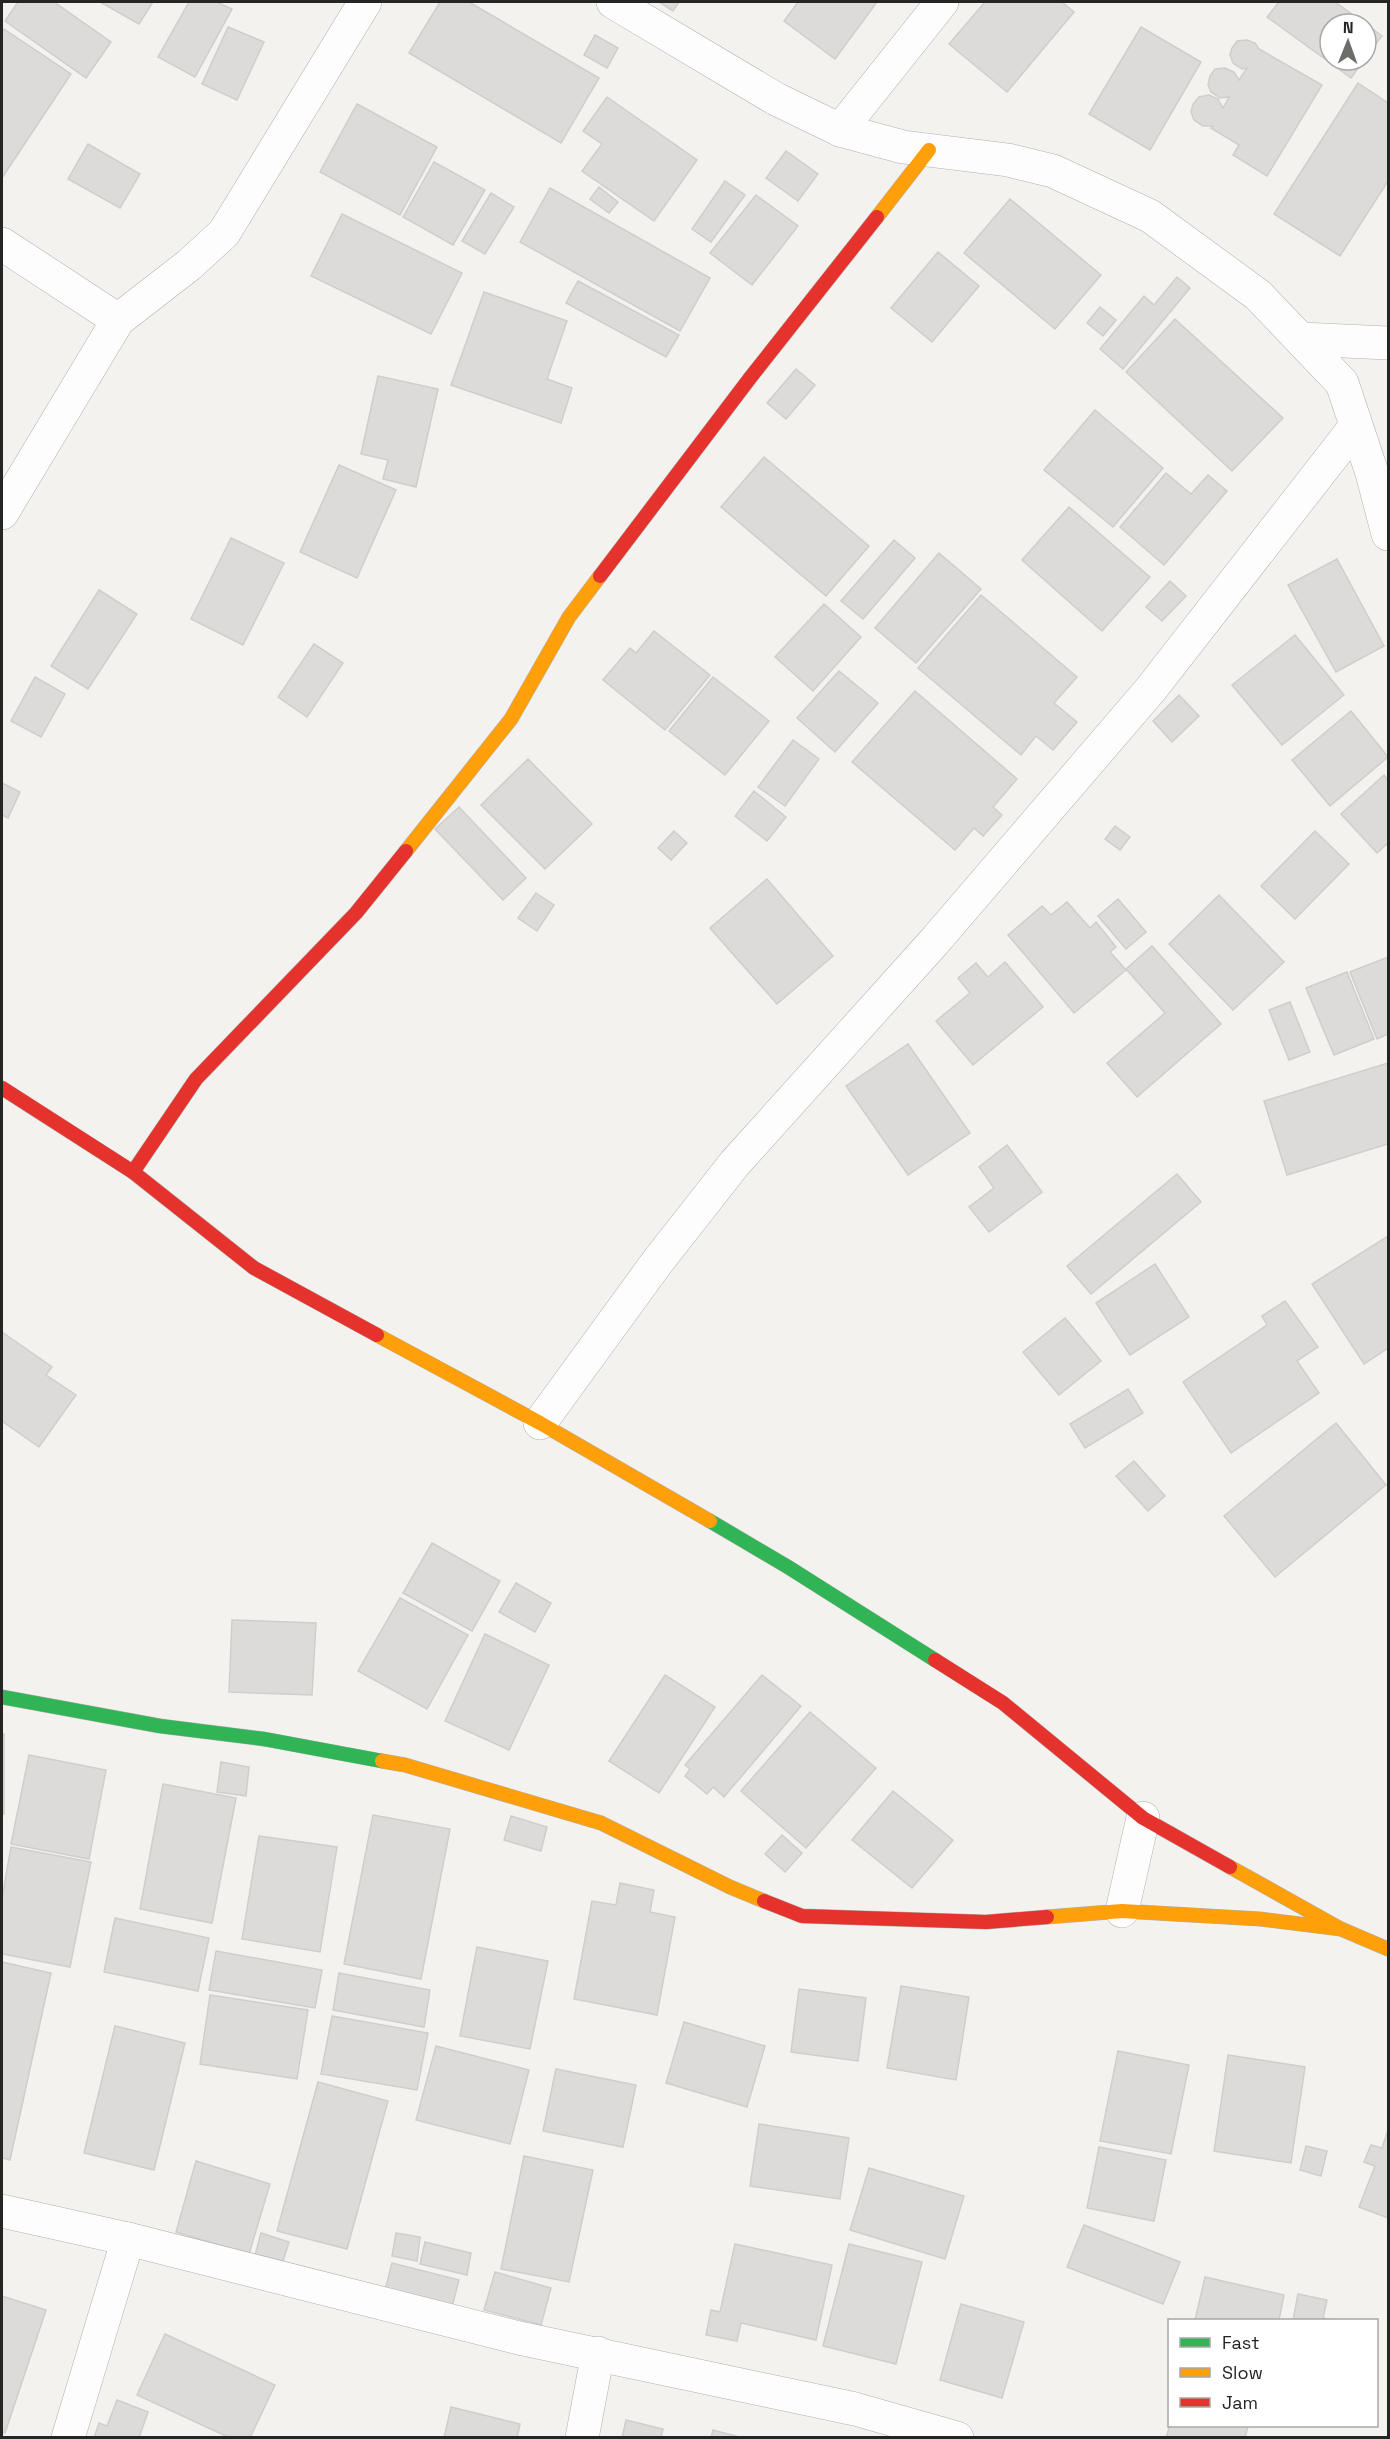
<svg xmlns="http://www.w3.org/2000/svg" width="1390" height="2439" font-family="'Space Grotesk',sans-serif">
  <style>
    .building { fill: #dcdbda; stroke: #cfcecd; stroke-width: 1.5 }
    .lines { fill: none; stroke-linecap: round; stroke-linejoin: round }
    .street-casing { stroke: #b0b0ae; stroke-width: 34 }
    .fast-casing { stroke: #b0b0ae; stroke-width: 15 }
    .slow-casing { stroke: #b0b0ae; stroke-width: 15 }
    .jam-casing { stroke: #b0b0ae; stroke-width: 15 }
    .street { stroke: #fdfdfd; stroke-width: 33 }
    .fast { stroke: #30b455; stroke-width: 14 }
    .slow { stroke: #ff9f0a; stroke-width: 14 }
    .jam { stroke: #e5322d; stroke-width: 14 }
  </style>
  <rect width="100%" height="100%" fill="#f3f2ef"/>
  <g class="building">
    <path d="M 18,2 L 54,2 L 111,42 L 86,78 L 5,21 Z"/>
    <path d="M 100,2 L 153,2 L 139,24 Z"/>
    <path d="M 189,2 L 217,2 L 232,9 L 195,77 L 158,57 Z"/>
    <path d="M 440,2 L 469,2 L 599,78 L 561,143 L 409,53 Z"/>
    <path d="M 659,2 L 679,2 L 673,11 Z"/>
    <path d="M 798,2 L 877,2 L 835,59 L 784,21 Z"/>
    <path d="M 985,2 L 1062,2 L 1074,12 L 1007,92 L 949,44 Z"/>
    <path d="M 1279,2 L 1335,2 L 1366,24 L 1330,24 L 1330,60 L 1364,60 L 1351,78 L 1267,17 Z"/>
    <path d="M 1366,24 L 1382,36 L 1366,57 Z"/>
    <path d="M 228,27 L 264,42 L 237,100 L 202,84 Z"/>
    <path d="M 1141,27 L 1201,62 L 1150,150 L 1089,114 Z"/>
    <path d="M 4,29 L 71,74 L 2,178 L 2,32 Z"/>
    <path d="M 595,35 L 618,48 L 607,68 L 584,55 Z"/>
    <path d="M 1247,40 L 1255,43 L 1259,49 L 1322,85 L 1267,176 L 1233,155 L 1239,145 L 1211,128 L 1213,126 L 1203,126 L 1194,120 L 1191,112 L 1193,104 L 1199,97 L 1209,95 L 1218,99 L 1223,108 L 1229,97 L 1220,98 L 1211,92 L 1208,85 L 1210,76 L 1215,69 L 1225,68 L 1234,72 L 1239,80 L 1247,68 L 1242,69 L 1233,63 L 1230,55 L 1232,48 L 1237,41 Z"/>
    <path d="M 1358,83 L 1388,103 L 1388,181 L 1340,256 L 1274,214 Z"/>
    <path d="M 607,97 L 697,160 L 654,221 L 582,171 L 602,144 L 583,131 Z"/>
    <path d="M 357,104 L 437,147 L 400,215 L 320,172 Z"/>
    <path d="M 88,144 L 140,174 L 120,208 L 68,179 Z"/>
    <path d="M 786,151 L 818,174 L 798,201 L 766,178 Z"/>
    <path d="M 434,162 L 485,190 L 453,245 L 403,217 Z"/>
    <path d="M 725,181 L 745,195 L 711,242 L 692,229 Z"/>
    <path d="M 599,187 L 618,202 L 609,213 L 590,199 Z"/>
    <path d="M 550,188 L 710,278 L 680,331 L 520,242 Z"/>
    <path d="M 491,193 L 514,207 L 485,254 L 462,241 Z"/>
    <path d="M 756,195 L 798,226 L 752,285 L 710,253 Z"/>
    <path d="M 1010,199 L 1101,275 L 1055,329 L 964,253 Z"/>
    <path d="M 342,214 L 462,273 L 431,334 L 311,276 Z"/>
    <path d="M 938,252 L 979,286 L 932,342 L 891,308 Z"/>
    <path d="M 1177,277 L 1190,288 L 1123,369 L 1100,349 L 1144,296 L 1154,305 Z"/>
    <path d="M 578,281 L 679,335 L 666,357 L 566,303 Z"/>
    <path d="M 484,292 L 567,321 L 547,379 L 572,388 L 561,423 L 451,385 Z"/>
    <path d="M 1100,307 L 1116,320 L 1103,336 L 1087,323 Z"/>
    <path d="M 1175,319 L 1283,418 L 1232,471 L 1126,372 Z"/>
    <path d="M 796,369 L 815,385 L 786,419 L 767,403 Z"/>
    <path d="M 378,376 L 438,389 L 416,487 L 383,479 L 388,460 L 361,454 Z"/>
    <path d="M 1095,410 L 1163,468 L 1113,527 L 1044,470 Z"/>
    <path d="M 764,457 L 869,546 L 826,596 L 721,507 Z"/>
    <path d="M 339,465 L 396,490 L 357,578 L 300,552 Z"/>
    <path d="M 1166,473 L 1191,494 L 1208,475 L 1227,491 L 1164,565 L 1120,527 Z"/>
    <path d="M 1069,507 L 1150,577 L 1102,631 L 1022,560 Z"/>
    <path d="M 231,538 L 284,563 L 243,645 L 191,619 Z"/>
    <path d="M 894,540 L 915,558 L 863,619 L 841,601 Z"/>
    <path d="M 939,553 L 981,589 L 916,663 L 875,628 Z"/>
    <path d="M 1337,559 L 1384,646 L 1336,672 L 1288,585 Z"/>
    <path d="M 1170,581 L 1186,596 L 1162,621 L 1146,607 Z"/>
    <path d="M 99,590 L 137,614 L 88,689 L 51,666 Z"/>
    <path d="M 981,595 L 1077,677 L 1054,703 L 1077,722 L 1053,750 L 1036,736 L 1021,755 L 918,668 Z"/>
    <path d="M 824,604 L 861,637 L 813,691 L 775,657 Z"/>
    <path d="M 654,631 L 710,675 L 665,730 L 603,680 L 630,648 L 636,653 Z"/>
    <path d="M 1295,635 L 1344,695 L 1282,745 L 1232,685 Z"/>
    <path d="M 314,644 L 343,663 L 307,717 L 278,697 Z"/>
    <path d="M 839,671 L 878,703 L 835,752 L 797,718 Z"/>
    <path d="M 35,677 L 65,694 L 41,737 L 11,721 Z"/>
    <path d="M 713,677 L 769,721 L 725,775 L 669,731 Z"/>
    <path d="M 915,691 L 1017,779 L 993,807 L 1002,815 L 983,836 L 974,828 L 955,850 L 852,762 Z"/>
    <path d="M 1179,695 L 1199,716 L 1172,742 L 1153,721 Z"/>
    <path d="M 1351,711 L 1388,757 L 1330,806 L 1292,760 Z"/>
    <path d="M 793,740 L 819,759 L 785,806 L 758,787 Z"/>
    <path d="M 528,759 L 592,824 L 545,869 L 481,805 Z"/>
    <path d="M 1384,775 L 1388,780 L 1388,843 L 1377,853 L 1341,814 Z"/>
    <path d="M 2,783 L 20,792 L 8,818 L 2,815 Z"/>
    <path d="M 754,791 L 786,817 L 767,841 L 735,816 Z"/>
    <path d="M 459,807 L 526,878 L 503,900 L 435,829 Z"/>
    <path d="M 1115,826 L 1130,837 L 1120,850 L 1105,839 Z"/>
    <path d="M 674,831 L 687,843 L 671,860 L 658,848 Z"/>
    <path d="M 1315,831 L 1349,864 L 1295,919 L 1261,886 Z"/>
    <path d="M 767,879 L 833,956 L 777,1004 L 710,928 Z"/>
    <path d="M 536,893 L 554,905 L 537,931 L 518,918 Z"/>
    <path d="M 1219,895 L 1284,962 L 1233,1010 L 1169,944 Z"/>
    <path d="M 1118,899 L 1146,932 L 1126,949 L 1098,916 Z"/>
    <path d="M 1067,902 L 1090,928 L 1096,922 L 1116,947 L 1110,952 L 1126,970 L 1074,1013 L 1008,935 L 1042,906 L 1051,915 Z"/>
    <path d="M 1152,946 L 1221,1024 L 1137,1097 L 1107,1063 L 1165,1013 L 1126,969 Z"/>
    <path d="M 1388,957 L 1388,1034 L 1377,1039 L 1350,972 Z"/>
    <path d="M 1005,962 L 1043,1007 L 973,1065 L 936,1021 L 970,993 L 958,978 L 976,963 L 988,977 Z"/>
    <path d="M 1347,972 L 1374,1039 L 1334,1055 L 1306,988 Z"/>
    <path d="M 1290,1002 L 1310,1052 L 1289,1060 L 1269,1010 Z"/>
    <path d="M 908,1044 L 970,1133 L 908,1175 L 846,1086 Z"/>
    <path d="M 1388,1063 L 1388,1144 L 1287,1175 L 1264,1101 Z"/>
    <path d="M 1007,1145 L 1042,1192 L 989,1232 L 969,1207 L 994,1188 L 979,1167 Z"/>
    <path d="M 1177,1174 L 1201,1202 L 1091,1294 L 1067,1266 Z"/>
    <path d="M 1388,1236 L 1388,1348 L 1364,1364 L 1312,1284 Z"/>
    <path d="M 1155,1264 L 1189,1317 L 1130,1355 L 1096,1303 Z"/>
    <path d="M 1285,1301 L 1318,1347 L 1297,1361 L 1319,1393 L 1231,1453 L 1183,1382 L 1267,1325 L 1262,1316 Z"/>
    <path d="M 1065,1318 L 1101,1361 L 1059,1395 L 1023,1352 Z"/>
    <path d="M 2,1332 L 52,1367 L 46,1375 L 76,1395 L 39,1447 L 2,1421 Z"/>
    <path d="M 1128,1389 L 1143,1413 L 1085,1448 L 1070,1424 Z"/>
    <path d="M 1336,1423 L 1386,1485 L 1275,1577 L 1224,1516 Z"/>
    <path d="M 1134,1461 L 1165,1496 L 1148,1511 L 1116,1476 Z"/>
    <path d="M 432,1543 L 500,1581 L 472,1631 L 403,1593 Z"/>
    <path d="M 516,1583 L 551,1603 L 535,1632 L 499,1612 Z"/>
    <path d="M 400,1598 L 468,1635 L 427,1709 L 358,1671 Z"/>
    <path d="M 232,1620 L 316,1623 L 312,1695 L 229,1692 Z"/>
    <path d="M 485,1634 L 549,1665 L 509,1750 L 445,1721 Z"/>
    <path d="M 665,1675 L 715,1707 L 659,1793 L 609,1761 Z"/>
    <path d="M 762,1675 L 801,1706 L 724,1797 L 713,1787 L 707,1794 L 685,1776 L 690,1769 L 685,1765 Z"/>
    <path d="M 810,1712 L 876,1768 L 806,1848 L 741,1791 Z"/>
    <rect x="2" y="1734" width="2" height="80"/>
    <path d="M 29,1755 L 106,1770 L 89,1859 L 11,1844 Z"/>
    <path d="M 221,1762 L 249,1767 L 246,1796 L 217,1792 Z"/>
    <path d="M 163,1784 L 236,1798 L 212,1923 L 140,1909 Z"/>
    <path d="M 893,1791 L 953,1840 L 912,1888 L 852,1840 Z"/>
    <path d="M 373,1815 L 450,1829 L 421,1979 L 344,1964 Z"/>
    <path d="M 511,1816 L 547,1827 L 541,1851 L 504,1840 Z"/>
    <path d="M 782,1835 L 802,1853 L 785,1872 L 765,1854 Z"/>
    <path d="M 259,1836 L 337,1847 L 320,1952 L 242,1939 Z"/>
    <path d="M 11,1847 L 91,1862 L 70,1967 L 2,1954 L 2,1898 Z"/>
    <path d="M 620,1883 L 654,1890 L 650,1912 L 675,1917 L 657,2015 L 574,1999 L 592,1901 L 616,1905 Z"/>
    <path d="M 115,1918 L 209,1938 L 198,1991 L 104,1972 Z"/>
    <path d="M 477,1947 L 548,1961 L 530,2049 L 460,2036 Z"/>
    <path d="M 216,1951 L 322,1970 L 315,2008 L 209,1990 Z"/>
    <path d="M 2,1962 L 51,1973 L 10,2160 L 2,2158 Z"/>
    <path d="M 339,1973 L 430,1990 L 424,2027 L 333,2010 Z"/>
    <path d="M 901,1986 L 969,1997 L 956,2080 L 887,2068 Z"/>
    <path d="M 799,1989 L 866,1998 L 858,2061 L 791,2052 Z"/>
    <path d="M 210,1995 L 308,2010 L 297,2079 L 200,2064 Z"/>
    <path d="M 332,2016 L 428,2033 L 417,2090 L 321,2074 Z"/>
    <path d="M 684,2022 L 765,2046 L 747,2107 L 666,2083 Z"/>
    <path d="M 115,2026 L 185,2043 L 154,2170 L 84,2153 Z"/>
    <path d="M 436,2046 L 529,2070 L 510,2144 L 416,2120 Z"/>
    <path d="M 1118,2051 L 1189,2065 L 1171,2154 L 1100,2141 Z"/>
    <path d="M 1228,2055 L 1305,2067 L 1291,2163 L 1214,2151 Z"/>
    <path d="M 556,2069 L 636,2085 L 623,2147 L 543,2131 Z"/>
    <path d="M 318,2082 L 388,2101 L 347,2249 L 277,2231 Z"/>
    <path d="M 759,2124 L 849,2138 L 840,2199 L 750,2186 Z"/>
    <path d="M 1388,2130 L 1388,2218 L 1359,2207 L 1375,2166 L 1364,2162 L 1371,2145 L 1382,2148 Z"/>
    <path d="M 1306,2146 L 1327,2151 L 1321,2176 L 1300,2170 Z"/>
    <path d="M 1099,2147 L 1166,2160 L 1154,2221 L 1087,2208 Z"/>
    <path d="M 524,2156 L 593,2170 L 569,2282 L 501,2269 Z"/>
    <path d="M 196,2161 L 270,2184 L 249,2254 L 176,2232 Z"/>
    <path d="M 869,2168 L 964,2196 L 945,2259 L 850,2230 Z"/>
    <path d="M 1084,2225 L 1180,2262 L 1163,2304 L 1067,2267 Z"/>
    <path d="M 261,2233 L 289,2242 L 280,2271 L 253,2263 Z"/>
    <path d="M 396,2233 L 420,2237 L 417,2261 L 392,2256 Z"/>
    <path d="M 425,2242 L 471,2253 L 467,2275 L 420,2264 Z"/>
    <path d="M 735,2244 L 832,2265 L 816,2340 L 741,2323 L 737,2341 L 706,2335 L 711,2310 L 720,2312 Z"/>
    <path d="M 849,2244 L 922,2262 L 896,2364 L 823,2346 Z"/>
    <path d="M 392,2263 L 459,2280 L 452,2307 L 385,2290 Z"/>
    <path d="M 495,2272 L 551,2288 L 541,2325 L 484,2310 Z"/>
    <path d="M 1205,2277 L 1284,2295 L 1279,2320 L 1195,2320 Z"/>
    <path d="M 1298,2294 L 1327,2300 L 1323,2318 L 1334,2320 L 1293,2320 Z"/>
    <path d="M 2,2296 L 46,2310 L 5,2433 L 2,2432 Z"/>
    <path d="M 961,2304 L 1024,2322 L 1002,2398 L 940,2380 Z"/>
    <path d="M 165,2334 L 275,2385 L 250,2438 L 230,2438 L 137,2395 Z"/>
    <path d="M 117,2400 L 148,2412 L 139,2438 L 94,2438 L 99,2423 L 107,2426 Z"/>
    <path d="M 451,2407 L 520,2424 L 517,2438 L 444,2438 Z"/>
    <path d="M 626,2420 L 663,2429 L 661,2438 L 622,2438 Z"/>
    <path d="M 1170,2425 L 1170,2426 L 1248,2426 L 1245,2438 L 1166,2438 Z"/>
    <path d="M 713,2430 L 743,2438 L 711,2438 Z"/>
  </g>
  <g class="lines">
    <g class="street-casing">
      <g id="street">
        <path d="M 613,2 L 776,99 L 840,130 L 903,147 L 1008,160 L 1053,171 L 1150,216 L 1258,295 L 1342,383 L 1372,473 L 1388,534"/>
        <path d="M 840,130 L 942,2"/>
        <path d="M 2,244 L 118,320"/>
        <path d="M 1301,339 L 1388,343"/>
        <path d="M 2,513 L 118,320 L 189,265 L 224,233 L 365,2"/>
        <path d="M 540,1423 L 658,1261 L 735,1163 L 934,942 L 1151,689 L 1356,426"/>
        <path d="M 1122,1911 L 1143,1818"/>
        <path d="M 2,2211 L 128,2239 L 519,2338 L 855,2409 L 957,2438"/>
        <path d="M 68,2438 L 128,2239"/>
        <path d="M 582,2438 L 598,2353"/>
      </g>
    </g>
    <g class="fast-casing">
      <g id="fast">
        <path d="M 710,1521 L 788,1567 L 935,1660"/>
        <path d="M 2,1697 L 160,1726 L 264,1739 L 382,1761"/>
      </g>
    </g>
    <g class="slow-casing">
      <g id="slow">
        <path d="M 877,217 L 929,150"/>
        <path d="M 406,851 L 511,719 L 569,617 L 600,576"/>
        <path d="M 377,1335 L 540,1423 L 710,1521"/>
        <path d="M 382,1761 L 405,1765 L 601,1823 L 730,1887 L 764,1901"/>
        <path d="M 1230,1867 L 1341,1929"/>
        <path d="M 1047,1917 L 1122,1911 L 1260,1919 L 1341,1929 L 1388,1949"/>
      </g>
    </g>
    <g class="jam-casing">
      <g id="jam">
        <path d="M 600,576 L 750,378 L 877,217"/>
        <path d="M 2,1088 L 133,1172 L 254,1268 L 377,1335"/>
        <path d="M 133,1172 L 196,1079 L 356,913 L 406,851"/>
        <path d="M 935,1660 L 1003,1703 L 1143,1818 L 1230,1867"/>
        <path d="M 764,1901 L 802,1916 L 986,1922 L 1047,1917"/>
      </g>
    </g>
    <use href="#street" class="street"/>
    <use href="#fast" class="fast"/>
    <use href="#slow" class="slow"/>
    <use href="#jam" class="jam"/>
  </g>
  <rect width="1390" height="2439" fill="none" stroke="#252523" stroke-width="6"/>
  <rect x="1168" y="2319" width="210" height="108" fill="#ffffff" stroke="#a8a8a7" stroke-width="1.5"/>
  <rect x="1180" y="2338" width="30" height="9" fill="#30b455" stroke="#a8a8a7" stroke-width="1.5"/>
  <text x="1222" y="2349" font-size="18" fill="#252523">Fast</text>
  <rect x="1180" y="2368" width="30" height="9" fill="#ff9f0a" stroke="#a8a8a7" stroke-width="1.5"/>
  <text x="1222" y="2379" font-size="18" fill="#252523">Slow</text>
  <rect x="1180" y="2398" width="30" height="9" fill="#e5322d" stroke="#a8a8a7" stroke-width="1.5"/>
  <text x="1222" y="2409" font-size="18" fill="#252523">Jam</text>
  <g transform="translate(1348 42) rotate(1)"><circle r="28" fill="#ffffff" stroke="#a8a8a7" stroke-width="1.5"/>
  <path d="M0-4.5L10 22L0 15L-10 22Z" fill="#6d6d6a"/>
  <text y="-9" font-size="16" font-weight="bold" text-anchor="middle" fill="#252523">N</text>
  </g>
</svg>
